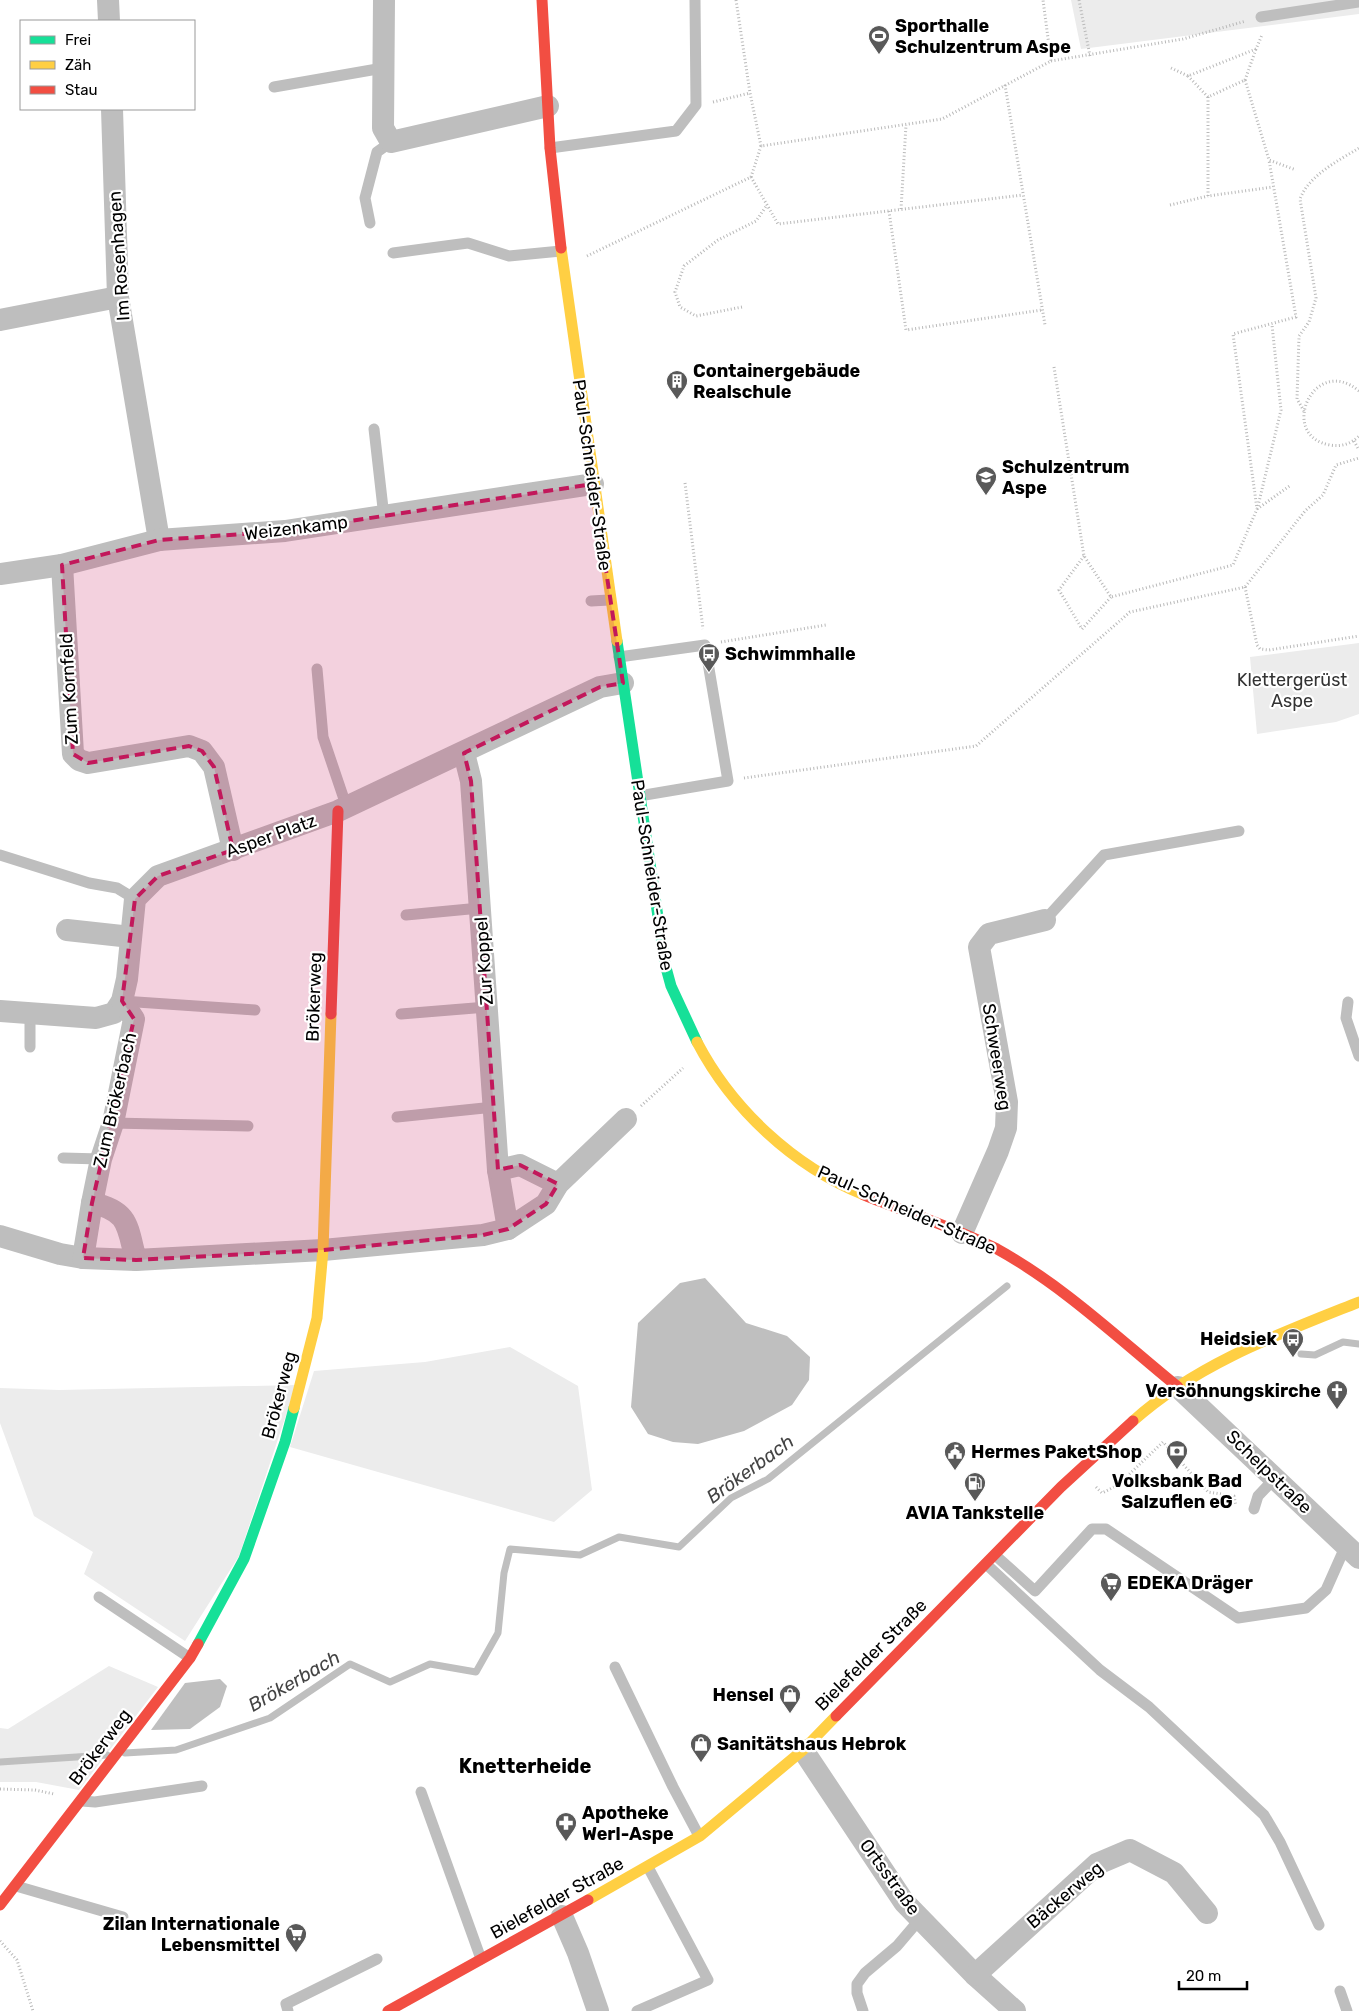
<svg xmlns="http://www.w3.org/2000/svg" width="1359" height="2011" font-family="Rubik,sans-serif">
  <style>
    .green { fill: #ececec }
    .water { fill: #bfbfbf }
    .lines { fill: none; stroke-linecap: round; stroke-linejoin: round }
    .stream { stroke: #bfbfbf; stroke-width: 7 }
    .path { stroke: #b9b9b9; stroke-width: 3; stroke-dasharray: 1 2.5; stroke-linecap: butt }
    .lane { stroke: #bebebe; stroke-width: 11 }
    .street { stroke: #bebebe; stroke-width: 22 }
    .fast { stroke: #16e098; stroke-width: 11 }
    .slow { stroke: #ffcf43; stroke-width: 11 }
    .jam { stroke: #f24e42; stroke-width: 11 }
    .marked { fill: #c2185b; fill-opacity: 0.2; stroke: #c2185b; stroke-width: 4; stroke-dasharray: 10 6; stroke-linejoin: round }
    .labels { text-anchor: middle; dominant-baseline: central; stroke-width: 4.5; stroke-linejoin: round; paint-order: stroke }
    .poi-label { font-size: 18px; font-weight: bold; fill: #000; stroke: #fff; text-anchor: start }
    .street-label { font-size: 18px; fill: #000; stroke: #fff }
    .park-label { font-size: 18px; fill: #333; stroke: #fff }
    .water-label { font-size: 19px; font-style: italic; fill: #444; stroke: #fff }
    .quarter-label { font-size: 20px; font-weight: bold; fill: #000; stroke: #fff }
  </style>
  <rect width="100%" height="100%" fill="#fff"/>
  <g class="green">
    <path d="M 1071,0 L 1359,0 L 1359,14 L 1081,49 Z"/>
    <path d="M 1359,643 L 1359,714 L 1336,722 L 1257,734 L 1250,657 Z"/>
    <path d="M 510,1347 L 578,1386 L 592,1490 L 554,1522 L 290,1447 L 314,1371 L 425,1362 Z"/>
    <path d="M 296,1385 L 239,1556 L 185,1641 L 84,1574 L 93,1552 L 34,1516 L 0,1423 L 0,1388 L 59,1390 Z"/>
    <path d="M 109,1666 L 158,1687 L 79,1790 L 36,1782 L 0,1782 L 0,1728 L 8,1729 Z"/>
  </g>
  <g class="water">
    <path d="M 705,1278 L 746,1323 L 787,1336 L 810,1357 L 809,1380 L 792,1405 L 744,1431 L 698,1444 L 673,1442 L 648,1434 L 631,1407 L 638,1323 L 680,1283 Z"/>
    <path d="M 220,1679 L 227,1686 L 220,1707 L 190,1729 L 151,1730 L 185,1683 Z"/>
  </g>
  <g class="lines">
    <g class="stream">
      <path d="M 1301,1354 L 1315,1355 L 1343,1342 L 1359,1344"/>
      <path d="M 125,1753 L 176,1750 L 270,1718 L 350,1664 L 390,1682 L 430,1664 L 476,1672 L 498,1633 L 504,1573 L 510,1549 L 580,1555 L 619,1537 L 679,1547 L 731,1498 L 768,1479 L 1007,1286"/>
      <path d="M 0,1762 L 107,1755"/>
    </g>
    <g class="path">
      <path d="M 736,0 L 750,93"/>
      <path d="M 1079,0 L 1090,56"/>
      <path d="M 1051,61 L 1183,39 L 1246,21"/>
      <path d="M 1171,68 L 1188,76 L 1256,49 L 1262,35"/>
      <path d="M 1188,76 L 1208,97 L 1245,80 L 1269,160 L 1296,170"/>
      <path d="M 1245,80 L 1256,49"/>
      <path d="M 1005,85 L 1045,325"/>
      <path d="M 1208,97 L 1208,196 L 1273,187"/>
      <path d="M 713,102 L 750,93 L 761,146"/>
      <path d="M 751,177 L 778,224 L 1023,195"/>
      <path d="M 1170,205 L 1208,196"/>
      <path d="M 901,209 L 906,125"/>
      <path d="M 889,211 L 906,330 L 1042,310"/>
      <path d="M 587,256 L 751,177 L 761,146 L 942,119 L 1051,61 L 1043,0"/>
      <path d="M 742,307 L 696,316 L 680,307 L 675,292 L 684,266 L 718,240 L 756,221 L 767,205"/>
      <path d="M 1054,367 L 1084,556 L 1111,597 L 1233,565 L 1257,509 L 1233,334 L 1296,317 L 1269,160"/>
      <path d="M 1359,391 C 1314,353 1277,436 1330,445 C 1341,447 1351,444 1359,436"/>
      <path d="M 1304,411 L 1297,399 L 1299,336 L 1309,322 L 1316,298 L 1300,199 C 1309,175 1338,161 1359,148"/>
      <path d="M 1354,441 L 1359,450"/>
      <path d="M 685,483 L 703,629"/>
      <path d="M 1258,506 L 1281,410 L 1272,325"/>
      <path d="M 1257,509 L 1291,485"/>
      <path d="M 1084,556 L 1059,590 L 1082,629 L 1111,597"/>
      <path d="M 1245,587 L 1257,645 L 1260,649 L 1269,650 L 1359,636"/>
      <path d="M 721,642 L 826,625"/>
      <path d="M 744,778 L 976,746 L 1130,612 L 1245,587 L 1305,511 L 1323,495 L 1336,465 L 1359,458"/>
      <path d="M 641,1106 L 683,1068"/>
      <path d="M 1096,1487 L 1102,1493 L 1118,1485 L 1163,1442 L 1208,1492 L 1234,1496 L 1236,1506"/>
      <path d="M 0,1789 L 35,1790 L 54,1794"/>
      <path d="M 0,1941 L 17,1960 L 33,2011"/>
    </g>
    <g class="lane">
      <path d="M 1261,17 L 1359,2"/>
      <path d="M 274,87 L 383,68"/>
      <path d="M 550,148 L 676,131 L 696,105 L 695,0"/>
      <path d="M 370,223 L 365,198 L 377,152 L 391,142"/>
      <path d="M 393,253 L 468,243 L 509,256 L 561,251"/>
      <path d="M 374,429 L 384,517"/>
      <path d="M 591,601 L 609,600"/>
      <path d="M 619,657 L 705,645 L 728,781 L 639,796"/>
      <path d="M 317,669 L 323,737 L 347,808"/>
      <path d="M 0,855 L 89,883 L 117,888 L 135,899"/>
      <path d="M 406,915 L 480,908"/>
      <path d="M 1045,920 L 1104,855 L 1239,831"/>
      <path d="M 122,1001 L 255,1010"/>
      <path d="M 1348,1002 L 1346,1018 L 1359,1056"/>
      <path d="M 30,1014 L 30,1047"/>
      <path d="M 401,1014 L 487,1007"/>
      <path d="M 397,1117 L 494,1107"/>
      <path d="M 113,1123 L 248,1126"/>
      <path d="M 63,1158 L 101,1159"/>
      <path d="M 1254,1509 L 1258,1496 L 1275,1478"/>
      <path d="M 995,1555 L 1035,1591 L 1092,1529 L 1106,1529 L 1238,1618 L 1306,1608 L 1326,1590 L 1346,1545"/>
      <path d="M 986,1564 L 1100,1670 L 1149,1707 L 1264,1815 L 1280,1842 L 1319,1925"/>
      <path d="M 99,1597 L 190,1658"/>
      <path d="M 615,1667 L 673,1787 L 699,1836"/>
      <path d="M 421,1792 L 481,1959"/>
      <path d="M 82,1801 L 95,1802 L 202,1786"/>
      <path d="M 16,1886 L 123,1917"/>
      <path d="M 1340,1991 L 1347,2011"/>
      <path d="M 288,2011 L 286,2004 L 377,1959"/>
      <path d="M 637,2011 L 708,1980 L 648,1867"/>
      <path d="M 863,2011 L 857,1993 L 857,1984 L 865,1973 L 897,1946 L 920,1919"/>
    </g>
    <g class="street">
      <path d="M 108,0 L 109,21"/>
      <path d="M 384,0 L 383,128 L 391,142 L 548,106"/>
      <path d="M 112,109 L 118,297 L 159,540"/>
      <path d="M 0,320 L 118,297"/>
      <path d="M 62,565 L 73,754 L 79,760 L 88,763 L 189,746 L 202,751 L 214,767 L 233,850"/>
      <path d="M 0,574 L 62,565 L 159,540 L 285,531 L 593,484"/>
      <path d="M 464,753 L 471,781 L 498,1170 L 508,1229"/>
      <path d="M 67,930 L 131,937"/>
      <path d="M 0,1011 L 96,1018 L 114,1013 L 122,1001 L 127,979 L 135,899 L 158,876 L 338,811 L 600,687 L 623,683"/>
      <path d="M 498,1170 L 520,1165 L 558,1184"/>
      <path d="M 92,1203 L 101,1159 L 113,1123 L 134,1019 L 122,1001"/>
      <path d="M 962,1233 L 998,1151 L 1006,1128 L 1007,1102 L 979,947 L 989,934 L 1045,920"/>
      <path d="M 0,1236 L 60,1254 L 83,1258 L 92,1203 C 130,1211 127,1227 136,1260 L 323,1250 L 483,1235 L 508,1229 L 546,1204 L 558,1184 L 626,1119"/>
      <path d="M 83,1258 L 136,1260"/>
      <path d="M 1178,1387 L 1359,1558"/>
      <path d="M 803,1750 L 904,1902 L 975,1975 L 1015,2011"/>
      <path d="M 562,1916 L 578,1953 L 598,2011"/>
      <path d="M 975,1975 L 1097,1864 L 1130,1850 L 1174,1873 L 1207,1913"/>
    </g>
    <g class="fast">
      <path d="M 617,641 L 665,964 L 671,986 L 697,1042"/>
      <path d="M 198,1644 L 244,1559 L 285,1442 L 294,1408"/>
    </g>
    <g class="slow">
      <path d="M 561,248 L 617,641"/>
      <path d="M 697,1042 C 732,1109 793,1166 864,1195"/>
      <path d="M 294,1408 L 317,1318 L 323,1250 L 331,1014"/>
      <path d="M 1133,1421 C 1196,1364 1281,1333 1359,1302"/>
      <path d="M 588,1900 L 700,1836 L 803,1750 L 836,1716"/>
    </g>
    <g class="jam">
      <path d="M 542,0 L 550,148 L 561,248"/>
      <path d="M 331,1014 L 338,811"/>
      <path d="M 864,1195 C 908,1213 954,1227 997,1249 C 1064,1286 1119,1339 1178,1387"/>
      <path d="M 836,1716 L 1061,1487 L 1133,1421"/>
      <path d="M 0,1905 L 190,1658 L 198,1644"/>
      <path d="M 388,2011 L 588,1900"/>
    </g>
  </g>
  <path class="marked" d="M 593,484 L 623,683 L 600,687 L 464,753 L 471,781 L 498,1170 L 520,1165 L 558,1184 L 546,1204 L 508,1229 L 483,1235 L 323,1250 L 136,1260 L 83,1258 L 92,1203 L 134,1019 L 122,1001 L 135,899 L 158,876 L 233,850 L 214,767 L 202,751 L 189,746 L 88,763 L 73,754 L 62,565 L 159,540 L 285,531 Z"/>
  <defs>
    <g id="stadium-pin" transform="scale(1.125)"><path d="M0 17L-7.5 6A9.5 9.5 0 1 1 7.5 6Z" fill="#595959" stroke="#fff"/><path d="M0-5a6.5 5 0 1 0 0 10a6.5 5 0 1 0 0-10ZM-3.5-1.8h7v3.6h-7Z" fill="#fff"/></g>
    <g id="building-pin" transform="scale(1.125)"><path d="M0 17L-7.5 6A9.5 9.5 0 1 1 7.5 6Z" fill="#595959" stroke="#fff"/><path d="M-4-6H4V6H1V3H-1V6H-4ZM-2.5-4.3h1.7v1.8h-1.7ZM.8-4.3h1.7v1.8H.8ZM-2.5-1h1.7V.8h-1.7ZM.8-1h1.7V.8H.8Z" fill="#fff"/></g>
    <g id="school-pin" transform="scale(1.125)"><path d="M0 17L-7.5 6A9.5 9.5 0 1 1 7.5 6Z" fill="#595959" stroke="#fff"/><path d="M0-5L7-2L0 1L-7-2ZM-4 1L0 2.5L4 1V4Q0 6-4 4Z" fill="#fff"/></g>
    <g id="bus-pin" transform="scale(1.125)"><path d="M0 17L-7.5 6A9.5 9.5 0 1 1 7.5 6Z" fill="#595959" stroke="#fff"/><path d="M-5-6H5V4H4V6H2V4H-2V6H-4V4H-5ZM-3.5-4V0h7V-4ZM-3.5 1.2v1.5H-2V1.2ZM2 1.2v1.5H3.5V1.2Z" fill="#fff"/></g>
    <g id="church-pin" transform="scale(1.125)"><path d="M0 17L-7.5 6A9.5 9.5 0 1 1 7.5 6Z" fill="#595959" stroke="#fff"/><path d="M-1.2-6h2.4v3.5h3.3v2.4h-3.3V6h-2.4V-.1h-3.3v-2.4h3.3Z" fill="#fff"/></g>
    <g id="bank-pin" transform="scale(1.125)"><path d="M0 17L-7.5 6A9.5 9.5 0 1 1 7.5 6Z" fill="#595959" stroke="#fff"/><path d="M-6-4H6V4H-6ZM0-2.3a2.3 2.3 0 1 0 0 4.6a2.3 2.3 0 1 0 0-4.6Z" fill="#fff"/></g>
    <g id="civic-pin" transform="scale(1.125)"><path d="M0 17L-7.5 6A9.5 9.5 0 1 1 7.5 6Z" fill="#595959" stroke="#fff"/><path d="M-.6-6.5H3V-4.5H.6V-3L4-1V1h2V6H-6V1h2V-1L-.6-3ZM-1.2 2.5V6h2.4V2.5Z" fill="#fff"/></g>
    <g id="fuel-pin" transform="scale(1.125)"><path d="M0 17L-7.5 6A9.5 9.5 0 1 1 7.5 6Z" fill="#595959" stroke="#fff"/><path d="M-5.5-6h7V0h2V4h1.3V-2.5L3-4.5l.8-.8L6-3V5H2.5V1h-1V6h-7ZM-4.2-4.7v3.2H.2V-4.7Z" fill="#fff"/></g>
    <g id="supermarket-pin" transform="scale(1.125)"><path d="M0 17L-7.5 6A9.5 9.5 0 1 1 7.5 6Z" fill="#595959" stroke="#fff"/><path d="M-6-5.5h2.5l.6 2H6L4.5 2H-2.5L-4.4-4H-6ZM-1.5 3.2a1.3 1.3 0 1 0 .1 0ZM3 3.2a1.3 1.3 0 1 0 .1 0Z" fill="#fff"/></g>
    <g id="shop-pin" transform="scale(1.125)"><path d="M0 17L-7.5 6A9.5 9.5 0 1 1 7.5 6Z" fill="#595959" stroke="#fff"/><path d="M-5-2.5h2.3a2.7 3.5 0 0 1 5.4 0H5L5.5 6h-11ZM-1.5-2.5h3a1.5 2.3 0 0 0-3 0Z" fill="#fff"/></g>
    <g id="pharmacy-pin" transform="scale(1.125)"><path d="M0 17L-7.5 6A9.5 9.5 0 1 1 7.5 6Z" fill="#595959" stroke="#fff"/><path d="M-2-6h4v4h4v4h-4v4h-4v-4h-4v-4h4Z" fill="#fff"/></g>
  </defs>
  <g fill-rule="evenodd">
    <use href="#stadium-pin" x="879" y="36"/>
    <use href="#building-pin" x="677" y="381"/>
    <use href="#school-pin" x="986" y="477"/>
    <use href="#bus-pin" x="709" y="654"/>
    <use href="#bus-pin" x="1293" y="1339"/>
    <use href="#church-pin" x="1337" y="1391"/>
    <use href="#bank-pin" x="1177" y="1451"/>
    <use href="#civic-pin" x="955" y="1452"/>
    <use href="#fuel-pin" x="975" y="1483"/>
    <use href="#supermarket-pin" x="1111" y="1583"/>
    <use href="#shop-pin" x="790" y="1695"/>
    <use href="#shop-pin" x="701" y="1744"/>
    <use href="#pharmacy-pin" x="566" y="1823"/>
    <use href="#supermarket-pin" x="296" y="1934"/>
  </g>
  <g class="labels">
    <g class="poi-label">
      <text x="895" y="26">Sporthalle<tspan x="895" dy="21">Schulzentrum Aspe</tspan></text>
      <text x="693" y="371">Containergebäude<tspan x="693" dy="21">Realschule</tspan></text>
      <text x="1002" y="467">Schulzentrum<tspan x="1002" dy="21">Aspe</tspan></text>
      <text x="725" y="654">Schwimmhalle</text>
      <text x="1277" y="1339" text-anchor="end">Heidsiek</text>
      <text x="1321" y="1391" text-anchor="end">Versöhnungskirche</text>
      <text x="971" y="1452">Hermes PaketShop</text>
      <text x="1177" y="1481" text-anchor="middle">Volksbank Bad<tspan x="1177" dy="21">Salzuflen eG</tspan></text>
      <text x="975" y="1513" text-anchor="middle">AVIA Tankstelle</text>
      <text x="1127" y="1583">EDEKA Dräger</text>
      <text x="774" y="1695" text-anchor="end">Hensel</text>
      <text x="717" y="1744">Sanitätshaus Hebrok</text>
      <text x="582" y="1813">Apotheke<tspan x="582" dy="21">Werl-Aspe</tspan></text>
      <text x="280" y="1924" text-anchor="end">Zilan Internationale<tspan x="280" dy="21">Lebensmittel</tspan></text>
    </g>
    <g class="street-label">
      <text transform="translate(119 256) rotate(-94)">Im Rosenhagen</text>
      <text transform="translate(592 475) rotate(82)">Paul-Schneider-Straße</text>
      <text transform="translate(296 528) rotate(-7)">Weizenkamp</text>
      <text transform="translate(69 689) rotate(-93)">Zum Kornfeld</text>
      <text transform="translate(271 836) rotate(-20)">Asper Platz</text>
      <text transform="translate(652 875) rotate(81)">Paul-Schneider-Straße</text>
      <text transform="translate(484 961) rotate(-94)">Zur Koppel</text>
      <text transform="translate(314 997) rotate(-88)">Brökerweg</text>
      <text transform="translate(997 1057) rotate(81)">Schweerweg</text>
      <text transform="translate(115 1100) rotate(-77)">Zum Brökerbach</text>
      <text transform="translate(907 1210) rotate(24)">Paul-Schneider-Straße</text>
      <text transform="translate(279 1395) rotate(-75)">Brökerweg</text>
      <text transform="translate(1269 1472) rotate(44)">Schelpstraße</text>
      <text transform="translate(871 1655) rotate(-45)">Bielefelder Straße</text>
      <text transform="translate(100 1747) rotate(-53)">Brökerweg</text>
      <text transform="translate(890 1877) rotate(54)">Ortsstraße</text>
      <text transform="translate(1065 1895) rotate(-40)">Bäckerweg</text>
      <text transform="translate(557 1898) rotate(-29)">Bielefelder Straße</text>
    </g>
    <g class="park-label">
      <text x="1292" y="680">Klettergerüst<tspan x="1292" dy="21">Aspe</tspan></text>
    </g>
    <g class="water-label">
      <text transform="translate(750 1469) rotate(-36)">Brökerbach</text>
      <text transform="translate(294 1681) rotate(-30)">Brökerbach</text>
    </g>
    <g class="quarter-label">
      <text x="525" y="1766">Knetterheide</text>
    </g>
  </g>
  <rect x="20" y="20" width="175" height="90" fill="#ffffff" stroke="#999999"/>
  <rect x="30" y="36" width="25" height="8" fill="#16e098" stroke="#999999"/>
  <text x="65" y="45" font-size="15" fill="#000000">Frei</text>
  <rect x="30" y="61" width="25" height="8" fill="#ffcf43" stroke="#999999"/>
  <text x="65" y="70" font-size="15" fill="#000000">Zäh</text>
  <rect x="30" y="86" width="25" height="8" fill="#f24e42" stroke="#999999"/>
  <text x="65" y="95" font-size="15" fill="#000000">Stau</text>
  <path d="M1179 1981v8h68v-8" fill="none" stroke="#000000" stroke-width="2.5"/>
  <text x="1186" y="1981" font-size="15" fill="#000000" stroke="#ffffff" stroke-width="4" paint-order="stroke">20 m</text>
</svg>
